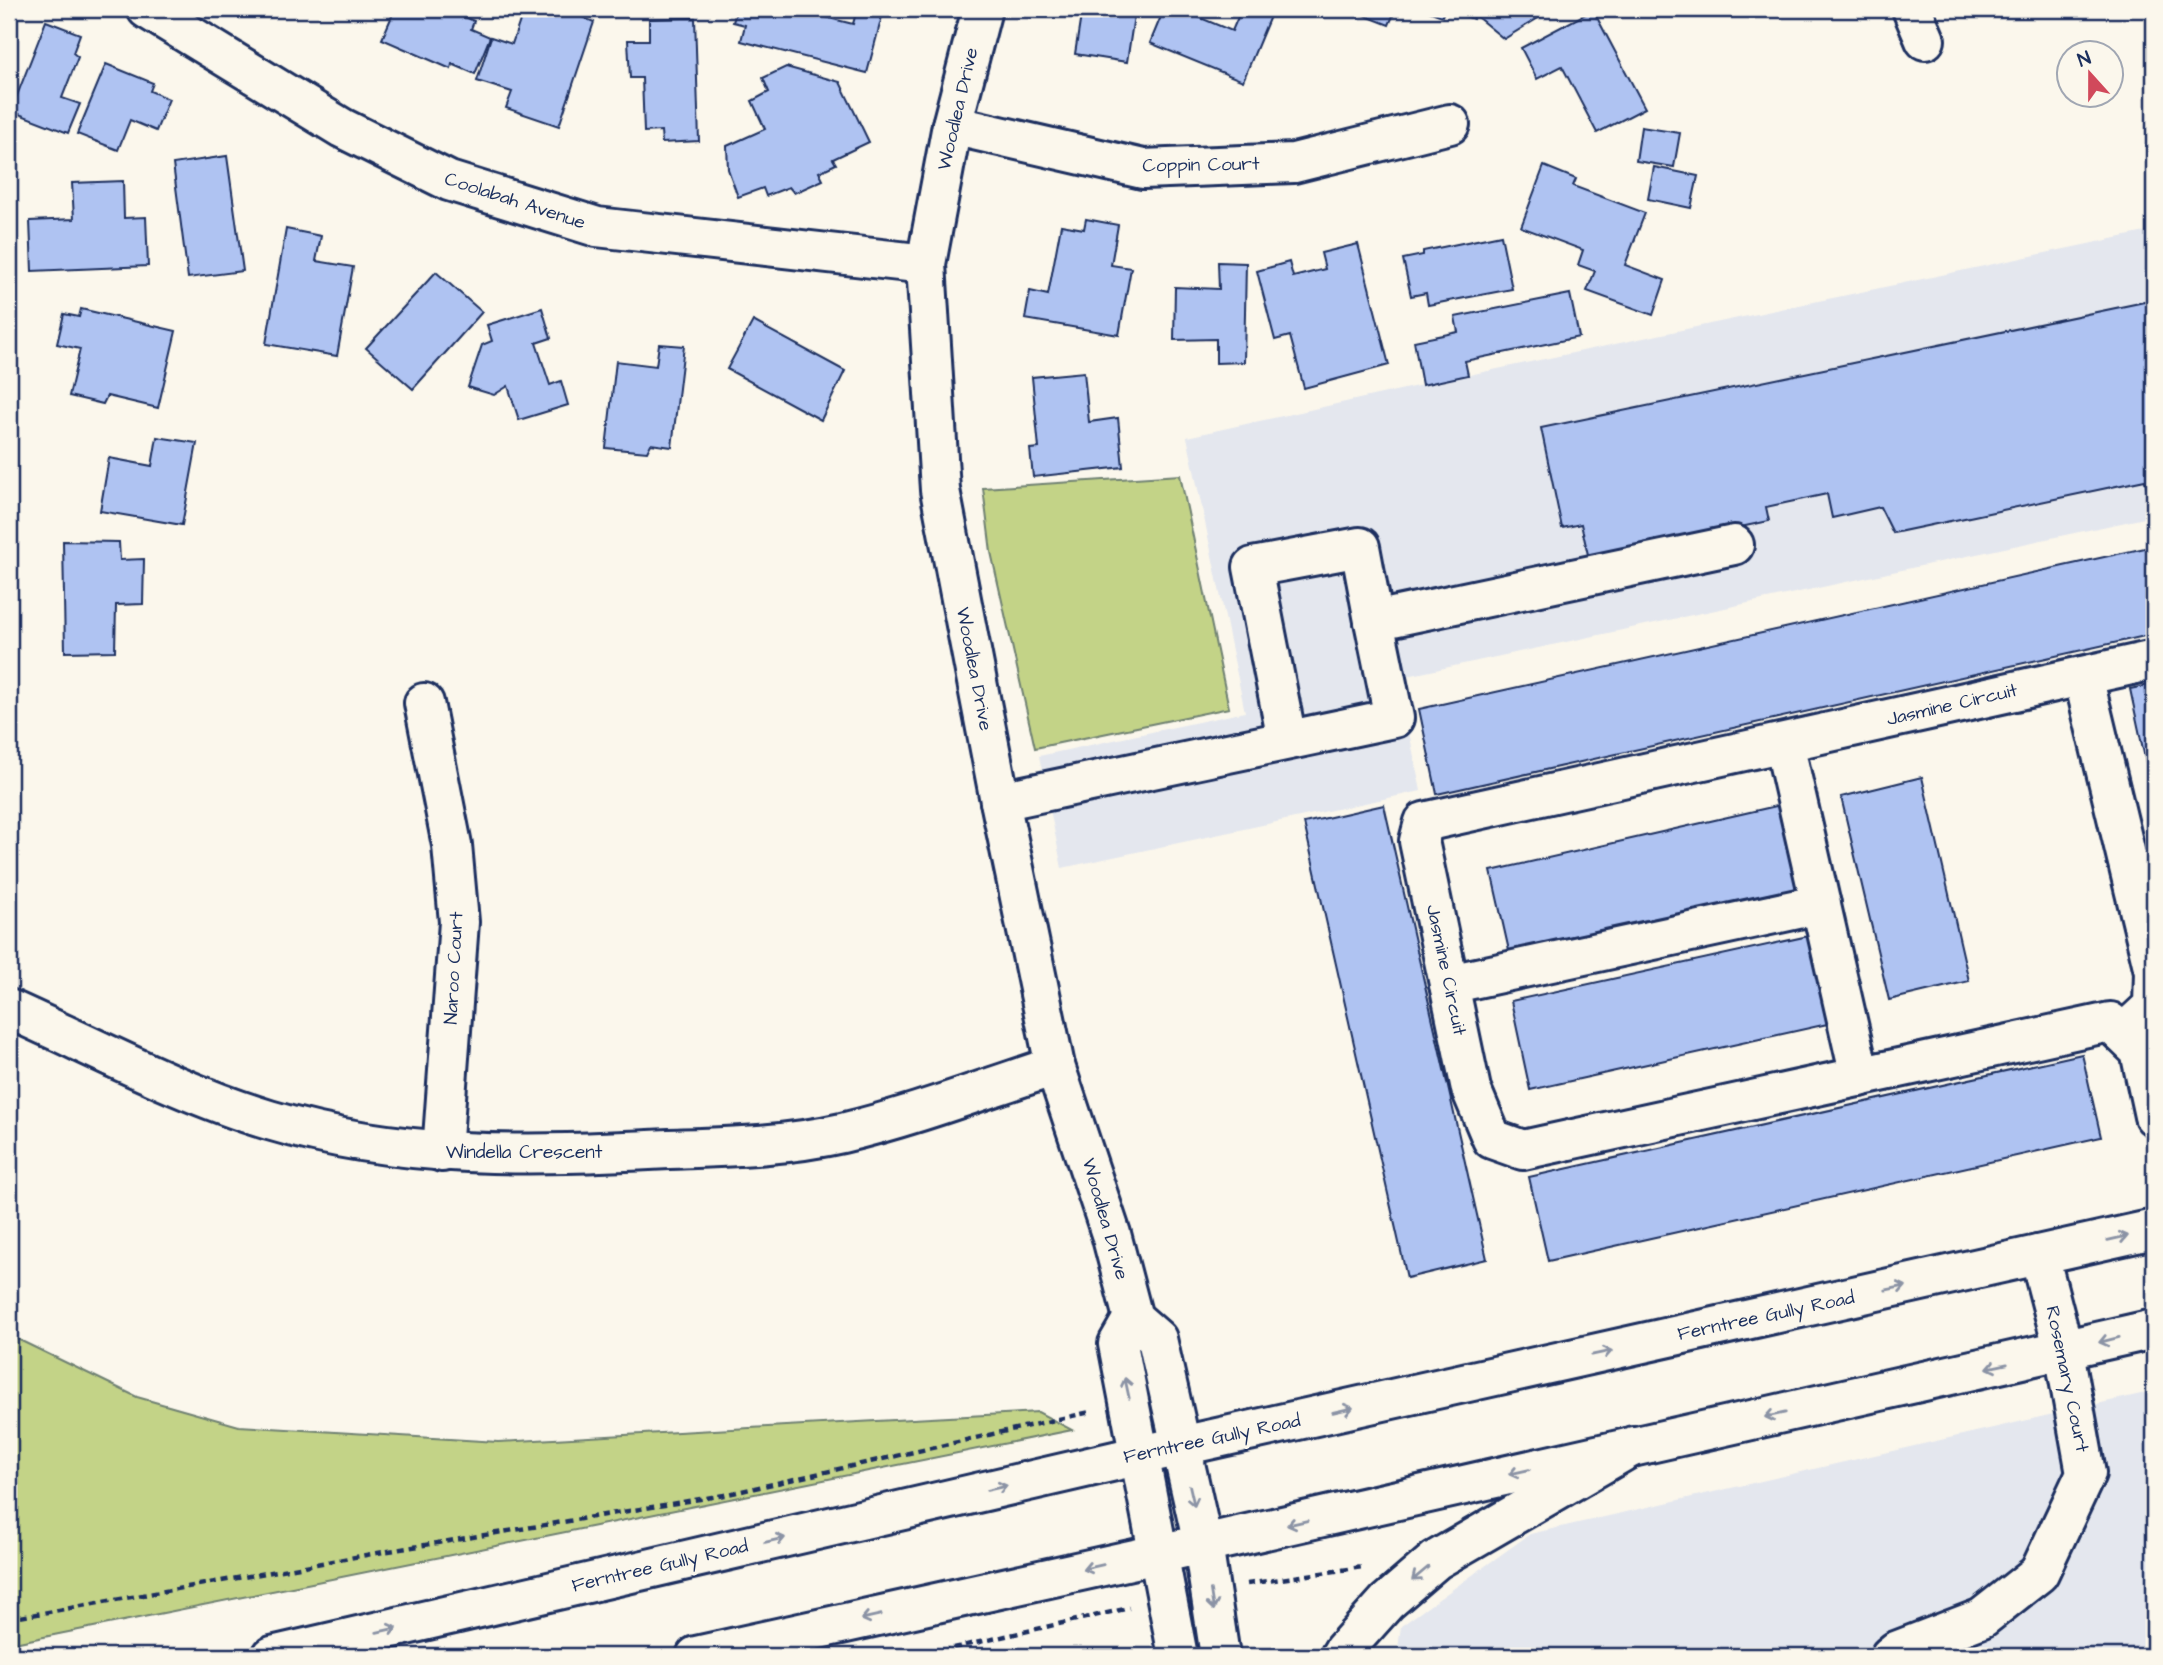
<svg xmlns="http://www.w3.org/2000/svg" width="2163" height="1665" font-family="'Architects Daughter',sans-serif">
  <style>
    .built { fill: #e4e7ee }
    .green { fill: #c3d387; stroke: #6f8172; stroke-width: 2 }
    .building { fill: #afc3f2; stroke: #1b2f5e; stroke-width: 2 }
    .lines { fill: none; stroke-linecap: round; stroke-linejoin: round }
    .minor-casing { stroke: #1b2f5e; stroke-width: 44 }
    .major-casing { stroke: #1b2f5e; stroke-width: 44 }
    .highway-casing { stroke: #1b2f5e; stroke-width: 44 }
    .path { stroke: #1b2f5e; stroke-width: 4.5; stroke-dasharray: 7 5; stroke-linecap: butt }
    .minor { stroke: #fbf7ec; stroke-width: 38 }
    .major { stroke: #fbf7ec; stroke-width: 38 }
    .highway { stroke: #fbf7ec; stroke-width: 38 }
    .oneway { stroke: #8b93a5 }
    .labels { text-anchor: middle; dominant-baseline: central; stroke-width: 7; stroke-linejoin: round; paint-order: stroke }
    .street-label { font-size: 19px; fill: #1b2f5e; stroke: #fbf7ec }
  </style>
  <rect width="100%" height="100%" fill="#fbf7ec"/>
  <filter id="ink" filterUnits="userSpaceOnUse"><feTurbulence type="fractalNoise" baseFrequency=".0143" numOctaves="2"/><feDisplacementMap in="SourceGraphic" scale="14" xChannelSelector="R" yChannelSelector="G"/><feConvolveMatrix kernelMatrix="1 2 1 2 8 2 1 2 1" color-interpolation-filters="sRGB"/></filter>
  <g filter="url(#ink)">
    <g class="built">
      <path d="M 2145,232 L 2154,273 L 2154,516 L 1398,678 L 1421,791 L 1062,868 L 1039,756 L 1245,712 L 1187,437 L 1422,385 Z"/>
      <path d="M 2154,1391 L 2154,1656 L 1397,1656 L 1401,1626 L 1530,1534 Z"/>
    </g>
    <g class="green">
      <path d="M 1180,475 L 1229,708 L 1035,748 L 991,552 L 983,488 Z"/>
      <path d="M 9,1335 L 137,1397 L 239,1426 L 498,1442 L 1038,1412 L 1072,1430 L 9,1644 Z"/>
    </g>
    <g class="building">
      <path d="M 395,9 L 453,9 L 452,11 L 474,21 L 471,29 L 490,37 L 475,74 L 452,64 L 451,69 L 382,39 Z"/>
      <path d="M 524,9 L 585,9 L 582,17 L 594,22 L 559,126 L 506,108 L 512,92 L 477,81 L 491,37 L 512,44 Z"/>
      <path d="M 737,9 L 815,9 L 813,14 L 853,24 L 857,9 L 884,9 L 867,73 L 741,41 L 745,25 L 733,22 Z"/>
      <path d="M 1082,9 L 1135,9 L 1127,62 L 1075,54 Z"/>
      <path d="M 1164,9 L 1179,9 L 1232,31 L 1241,10 L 1239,9 L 1273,9 L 1243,81 L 1150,43 Z"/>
      <path d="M 1360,9 L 1396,9 L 1389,25 L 1358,13 Z"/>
      <path d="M 1423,9 L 1445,9 L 1442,16 Z"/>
      <path d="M 1447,9 L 1477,9 L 1473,19 Z"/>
      <path d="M 1481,9 L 1553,9 L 1504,39 L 1477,17 Z"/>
      <path d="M 1593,10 L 1645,108 L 1597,133 L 1562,66 L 1537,79 L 1521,48 Z"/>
      <path d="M 695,18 L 699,141 L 662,143 L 661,131 L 644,132 L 642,78 L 630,78 L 628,40 L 649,40 L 649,19 Z"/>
      <path d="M 46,21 L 80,34 L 73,53 L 78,57 L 62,98 L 80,104 L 68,133 L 11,111 Z"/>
      <path d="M 106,64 L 153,83 L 150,91 L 169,99 L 156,131 L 130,120 L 118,150 L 77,134 Z"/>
      <path d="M 786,67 L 840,82 L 869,142 L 833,159 L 836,164 L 819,172 L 823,180 L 794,193 L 789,187 L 766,196 L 763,188 L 738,197 L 728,169 L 727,146 L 765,129 L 752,101 L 769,92 L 763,78 Z"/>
      <path d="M 1641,127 L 1680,133 L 1674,167 L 1636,161 Z"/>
      <path d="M 227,156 L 243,271 L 188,278 L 173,164 Z"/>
      <path d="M 1544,166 L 1576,179 L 1573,186 L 1645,213 L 1625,265 L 1665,280 L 1653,315 L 1587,291 L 1595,271 L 1578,265 L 1583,250 L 1521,227 Z"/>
      <path d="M 1654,167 L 1698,176 L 1691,208 L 1648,199 Z"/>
      <path d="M 123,181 L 124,218 L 146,217 L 148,266 L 32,271 L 30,221 L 74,219 L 72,183 Z"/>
      <path d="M 1086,219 L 1118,225 L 1111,265 L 1131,268 L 1119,335 L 1025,319 L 1030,291 L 1048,295 L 1061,225 L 1084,229 Z"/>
      <path d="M 286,229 L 321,236 L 316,261 L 353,267 L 337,356 L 266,344 Z"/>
      <path d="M 1501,235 L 1512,289 L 1428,305 L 1426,293 L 1411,296 L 1403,259 L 1423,255 L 1423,251 Z"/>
      <path d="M 1358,244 L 1389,365 L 1304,388 L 1290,336 L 1275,340 L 1257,271 L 1289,262 L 1293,277 L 1325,269 L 1321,253 Z"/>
      <path d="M 1218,262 L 1246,263 L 1244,362 L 1216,363 L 1216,339 L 1174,340 L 1175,287 L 1219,289 Z"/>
      <path d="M 436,272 L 482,312 L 413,389 L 366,348 Z"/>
      <path d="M 1570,294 L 1579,337 L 1465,361 L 1468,375 L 1422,385 L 1414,341 L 1458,332 L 1455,317 Z"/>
      <path d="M 2154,300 L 2154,500 L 2150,501 L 2145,480 L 1893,533 L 1880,507 L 1832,518 L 1827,494 L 1766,507 L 1769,521 L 1589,559 L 1581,524 L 1562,528 L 1541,428 Z"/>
      <path d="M 542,308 L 551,338 L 536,343 L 550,385 L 561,381 L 568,405 L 519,420 L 508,386 L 494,395 L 468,387 L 482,345 L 492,341 L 487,325 Z"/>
      <path d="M 81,309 L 176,331 L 158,408 L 107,396 L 103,404 L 69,396 L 80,349 L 57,344 L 64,314 L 79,317 Z"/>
      <path d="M 753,321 L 845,371 L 821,420 L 727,369 Z"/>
      <path d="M 659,344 L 684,346 L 672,447 L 651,444 L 647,452 L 606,448 L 616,361 L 656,366 Z"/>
      <path d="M 1084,372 L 1089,422 L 1118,418 L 1123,467 L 1033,477 L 1030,449 L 1039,448 L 1032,377 Z"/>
      <path d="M 157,437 L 197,443 L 182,525 L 100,511 L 109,458 L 152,466 Z"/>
      <path d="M 63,541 L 119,542 L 120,560 L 144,559 L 143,604 L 116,605 L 115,651 L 65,652 Z"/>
      <path d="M 2154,546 L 2154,634 L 1437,794 L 1419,709 Z"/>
      <path d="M 2154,684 L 2154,800 L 2130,689 Z"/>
      <path d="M 1922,777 L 1969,981 L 1889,1000 L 1841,797 Z"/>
      <path d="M 1785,804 L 1804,888 L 1510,955 L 1491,871 Z"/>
      <path d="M 1384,805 L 1487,1259 L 1407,1278 L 1304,823 Z"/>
      <path d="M 1813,935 L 1832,1023 L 1530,1090 L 1511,1001 Z"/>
      <path d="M 2082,1054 L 2101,1137 L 1548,1261 L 1529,1177 Z"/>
    </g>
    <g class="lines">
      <g class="minor-casing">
        <g id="minor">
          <path d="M 147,9 L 342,128 L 449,181 L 597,227 L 926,264"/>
          <path d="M 982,9 L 952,125 L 926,264 L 940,490 L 1000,801 L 1055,1066 L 1111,1234 L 1133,1318 L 1157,1339 L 1203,1544"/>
          <path d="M 1912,9 L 1925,40"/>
          <path d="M 952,125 L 1143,169 L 1294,163 L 1450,124"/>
          <path d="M 2154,660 L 1424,822 L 1419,841 L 1471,1089 L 1492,1139 L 1523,1150 L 2110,1022 L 2140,1051 L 2154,1116"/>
          <path d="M 2083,676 L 2154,971 L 2153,1006 L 2123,1034"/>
          <path d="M 424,703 L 452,845 L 459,922 L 442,1152"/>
          <path d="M 1287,740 L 1253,567 L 1360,547 L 1374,621"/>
          <path d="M 1784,743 L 1860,1077"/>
          <path d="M 1000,801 L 1394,718 L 1374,621 L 1734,545"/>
          <path d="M 1449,984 L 1821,904"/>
          <path d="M 9,1009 C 92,1046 182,1094 269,1120 C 402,1160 532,1156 669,1149 C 727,1147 785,1146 842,1133 C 914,1116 984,1089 1055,1066"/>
          <path d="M 1133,1318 L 1118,1344 L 1178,1656"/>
          <path d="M 1890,1656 L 1896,1651 L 1982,1618 L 2039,1573 L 2086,1473 L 2064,1351 L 2039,1255"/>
        </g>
      </g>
      <g class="major-casing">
        <g id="major">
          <path d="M 272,1656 L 1141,1455 L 2154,1229"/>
          <path d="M 696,1656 L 1203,1544 L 2154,1329"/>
        </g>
      </g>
      <g class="highway-casing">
        <g id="highway">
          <path d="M 1203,1544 L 1220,1656"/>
          <path d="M 1340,1656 L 1343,1651 L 1387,1602 L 1436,1560 L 1633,1446"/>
        </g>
      </g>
      <g class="path">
        <path d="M 1247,1584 L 1363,1567"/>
        <path d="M 9,1619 L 383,1552 L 724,1495 L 1090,1412"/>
        <path d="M 918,1656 L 1129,1608"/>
      </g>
      <use href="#minor" class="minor"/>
      <use href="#major" class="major"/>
      <use href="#highway" class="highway"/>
    </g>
    <defs><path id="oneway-shaft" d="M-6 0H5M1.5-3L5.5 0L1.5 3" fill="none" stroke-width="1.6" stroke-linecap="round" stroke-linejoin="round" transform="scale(1.75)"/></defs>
    <g class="oneway">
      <use href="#oneway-shaft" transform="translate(2118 1238) rotate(-13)"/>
      <use href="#oneway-shaft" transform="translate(1896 1288) rotate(-12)"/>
      <use href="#oneway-shaft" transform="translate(2109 1340) rotate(166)"/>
      <use href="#oneway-shaft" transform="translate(1602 1353) rotate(-12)"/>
      <use href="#oneway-shaft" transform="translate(1997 1366) rotate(168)"/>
      <use href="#oneway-shaft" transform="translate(1127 1388) rotate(-102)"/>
      <use href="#oneway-shaft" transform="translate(1343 1410) rotate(-13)"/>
      <use href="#oneway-shaft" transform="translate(1775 1415) rotate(168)"/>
      <use href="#oneway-shaft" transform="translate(1519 1472) rotate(167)"/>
      <use href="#oneway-shaft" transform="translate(997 1488) rotate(-13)"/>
      <use href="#oneway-shaft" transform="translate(1192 1496) rotate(77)"/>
      <use href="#oneway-shaft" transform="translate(1297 1523) rotate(167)"/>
      <use href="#oneway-shaft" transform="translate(775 1540) rotate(-13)"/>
      <use href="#oneway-shaft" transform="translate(1093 1567) rotate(167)"/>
      <use href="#oneway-shaft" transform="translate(1420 1574) rotate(140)"/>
      <use href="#oneway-shaft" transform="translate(1212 1600) rotate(81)"/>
      <use href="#oneway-shaft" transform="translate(871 1617) rotate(167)"/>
      <use href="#oneway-shaft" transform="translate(387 1630) rotate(-13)"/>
    </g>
  </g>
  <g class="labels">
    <g class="street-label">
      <text transform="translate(958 109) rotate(-77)">Woodlea Drive</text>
      <text transform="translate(1201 165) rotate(-1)">Coppin Court</text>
      <text transform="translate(515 201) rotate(18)">Coolabah Avenue</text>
      <text transform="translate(974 669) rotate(79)">Woodlea Drive</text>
      <text transform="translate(1952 705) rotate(-13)">Jasmine Circuit</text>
      <text transform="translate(454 968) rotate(-87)">Naroo Court</text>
      <text transform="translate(1446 970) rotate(78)">Jasmine Circuit</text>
      <text x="524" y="1152">Windella Crescent</text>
      <text transform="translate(1105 1219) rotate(74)">Woodlea Drive</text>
      <text transform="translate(1766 1316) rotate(-12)">Ferntree Gully Road</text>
      <text transform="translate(2067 1379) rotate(78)">Rosemary Court</text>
      <text transform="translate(1212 1439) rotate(-12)">Ferntree Gully Road</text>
      <text transform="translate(660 1566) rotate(-13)">Ferntree Gully Road</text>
    </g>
  </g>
  <rect width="2163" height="1665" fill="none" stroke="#fbf7ec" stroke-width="35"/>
  <rect x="18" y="18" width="2128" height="1630" fill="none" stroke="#1b2f5e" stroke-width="2.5" filter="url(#ink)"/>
  <g transform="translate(2090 74) rotate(339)"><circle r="33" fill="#fbf7ec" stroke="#a1a7b3" stroke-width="2"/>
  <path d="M0-5L12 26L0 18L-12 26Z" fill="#d1495b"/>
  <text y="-10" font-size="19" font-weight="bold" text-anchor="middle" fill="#1b2f5e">N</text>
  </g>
</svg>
